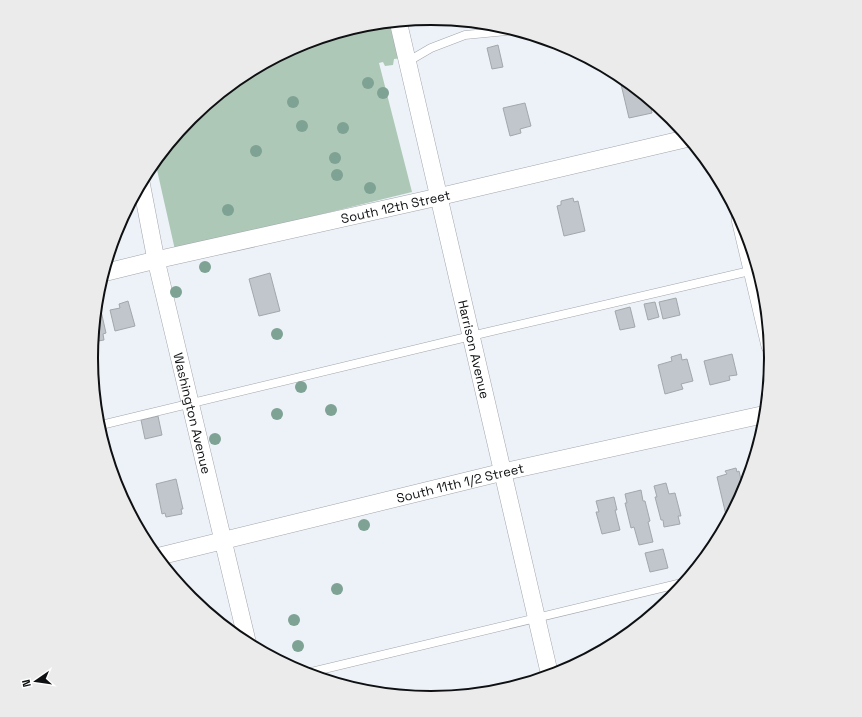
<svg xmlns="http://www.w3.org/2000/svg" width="862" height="717" font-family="'Space Grotesk',sans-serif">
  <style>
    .green { fill: #aec8b7 }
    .building { fill: #c1c6cc; stroke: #a2a7ac }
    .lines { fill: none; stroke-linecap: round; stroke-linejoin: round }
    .lane-casing { stroke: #a2a6ac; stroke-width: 9 }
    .street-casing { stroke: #a2a6ac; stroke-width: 18 }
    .lane { stroke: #fff; stroke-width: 8 }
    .street { stroke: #fff; stroke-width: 17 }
    .tree { fill: #7ea293 }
    .labels { text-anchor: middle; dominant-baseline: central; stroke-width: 3.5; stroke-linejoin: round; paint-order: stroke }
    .street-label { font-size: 13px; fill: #0e1012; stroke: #fefefe }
    .rim { fill: none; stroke: #0e1012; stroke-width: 2 }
  </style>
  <rect width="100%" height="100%" fill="#edf2f8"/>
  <path class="green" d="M 394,22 L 402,58 L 394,59 L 393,65 L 385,66 L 383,62 L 379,63 L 412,192 L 175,250 L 155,161 L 190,118 L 242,75 L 301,44 L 365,25 Z"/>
  <g class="building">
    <path d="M 498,45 L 503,67 L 492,69 L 487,48 Z"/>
    <path d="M 624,79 L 649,99 L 652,113 L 629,118 L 620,80 Z"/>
    <path d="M 525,103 L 531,126 L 520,129 L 521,133 L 510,136 L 503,108 Z"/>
    <path d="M 573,198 L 574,202 L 578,201 L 585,231 L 564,236 L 557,206 L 561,205 L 561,201 Z"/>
    <path d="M 270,273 L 280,311 L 259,316 L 249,279 Z"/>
    <path d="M 676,298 L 680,315 L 663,319 L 659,302 Z"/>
    <path d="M 128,301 L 135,326 L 115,331 L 110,310 L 120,308 L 119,304 Z"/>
    <path d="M 655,302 L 659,317 L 648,320 L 644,304 Z"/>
    <path d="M 96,307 L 96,309 L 98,308 L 99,311 L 101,311 L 106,333 L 103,334 L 104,340 L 92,342 Z"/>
    <path d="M 630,307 L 635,327 L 620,330 L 615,311 Z"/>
    <path d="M 681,354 L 682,360 L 687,359 L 693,381 L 681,384 L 683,389 L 665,394 L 658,365 L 672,361 L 671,357 Z"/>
    <path d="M 732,354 L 737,375 L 729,376 L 730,380 L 710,385 L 704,361 Z"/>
    <path d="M 158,416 L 162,435 L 145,439 L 141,420 Z"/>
    <path d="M 736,468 L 737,472 L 739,471 L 744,492 L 733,513 L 726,515 L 717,477 L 727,474 L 725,471 Z"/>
    <path d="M 176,479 L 183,509 L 181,509 L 182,514 L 166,517 L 165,513 L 162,514 L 156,484 Z"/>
    <path d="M 666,483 L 669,494 L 675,493 L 681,516 L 678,516 L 680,524 L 664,527 L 663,520 L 661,520 L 655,497 L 657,497 L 654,486 Z"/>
    <path d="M 641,490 L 643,501 L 645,501 L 650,521 L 648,522 L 653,542 L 639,545 L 634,527 L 631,528 L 625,503 L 627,503 L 625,494 Z"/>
    <path d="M 614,497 L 617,510 L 615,510 L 620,530 L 602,534 L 596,512 L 599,512 L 596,501 Z"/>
    <path d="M 663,549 L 668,568 L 650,572 L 645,553 Z"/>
  </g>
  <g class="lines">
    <g class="lane-casing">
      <g id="lane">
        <path d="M 407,62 L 431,48 L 465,35 L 517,30"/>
        <path d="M 97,426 L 471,336 L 754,270"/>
        <path d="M 303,674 L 686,582"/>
      </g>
    </g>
    <g class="street-casing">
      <g id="street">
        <path id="s1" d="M 398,21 L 550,676"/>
        <path id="s2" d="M 141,182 L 156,260 L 248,645"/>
        <path d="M 740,219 L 770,346"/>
        <path id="s3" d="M 103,273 L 156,260 L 438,197 L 689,138"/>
        <path id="s4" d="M 156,557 L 503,472 L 766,414"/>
      </g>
    </g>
    <use href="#lane" class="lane"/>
    <use href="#street" class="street"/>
  </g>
  <g class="tree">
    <circle cx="368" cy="83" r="6"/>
    <circle cx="383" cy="93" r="6"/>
    <circle cx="293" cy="102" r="6"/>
    <circle cx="302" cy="126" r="6"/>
    <circle cx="343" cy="128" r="6"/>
    <circle cx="256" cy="151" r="6"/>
    <circle cx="335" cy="158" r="6"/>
    <circle cx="337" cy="175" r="6"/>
    <circle cx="370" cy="188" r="6"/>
    <circle cx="228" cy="210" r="6"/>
    <circle cx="205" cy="267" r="6"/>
    <circle cx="176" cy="292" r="6"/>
    <circle cx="277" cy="334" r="6"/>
    <circle cx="301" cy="387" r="6"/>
    <circle cx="331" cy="410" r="6"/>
    <circle cx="277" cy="414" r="6"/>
    <circle cx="215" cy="439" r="6"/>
    <circle cx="364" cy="525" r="6"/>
    <circle cx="337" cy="589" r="6"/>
    <circle cx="294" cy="620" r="6"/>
    <circle cx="298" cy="646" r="6"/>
  </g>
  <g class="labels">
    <g class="street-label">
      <text stroke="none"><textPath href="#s3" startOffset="300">South 12th Street</textPath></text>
      <text stroke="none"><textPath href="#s1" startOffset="337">Harrison Avenue</textPath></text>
      <text stroke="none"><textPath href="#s2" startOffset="237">Washington Avenue</textPath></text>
      <text stroke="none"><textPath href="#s4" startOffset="313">South 11th 1/2 Street</textPath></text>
    </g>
  </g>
  <path d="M0 0H862V717H0ZM98 358a333 333 0 1 1 666 0a333 333 0 1 1-666 0Z" fill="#ebebeb" fill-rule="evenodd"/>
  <path class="rim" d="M98 358a333 333 0 1 1 666 0a333 333 0 1 1-666 0Z"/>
  <g transform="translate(36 681) rotate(257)" stroke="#fefefe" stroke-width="3" paint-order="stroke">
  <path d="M0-3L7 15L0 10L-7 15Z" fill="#0e1012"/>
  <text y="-6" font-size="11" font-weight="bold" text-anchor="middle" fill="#0e1012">N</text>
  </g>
</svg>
